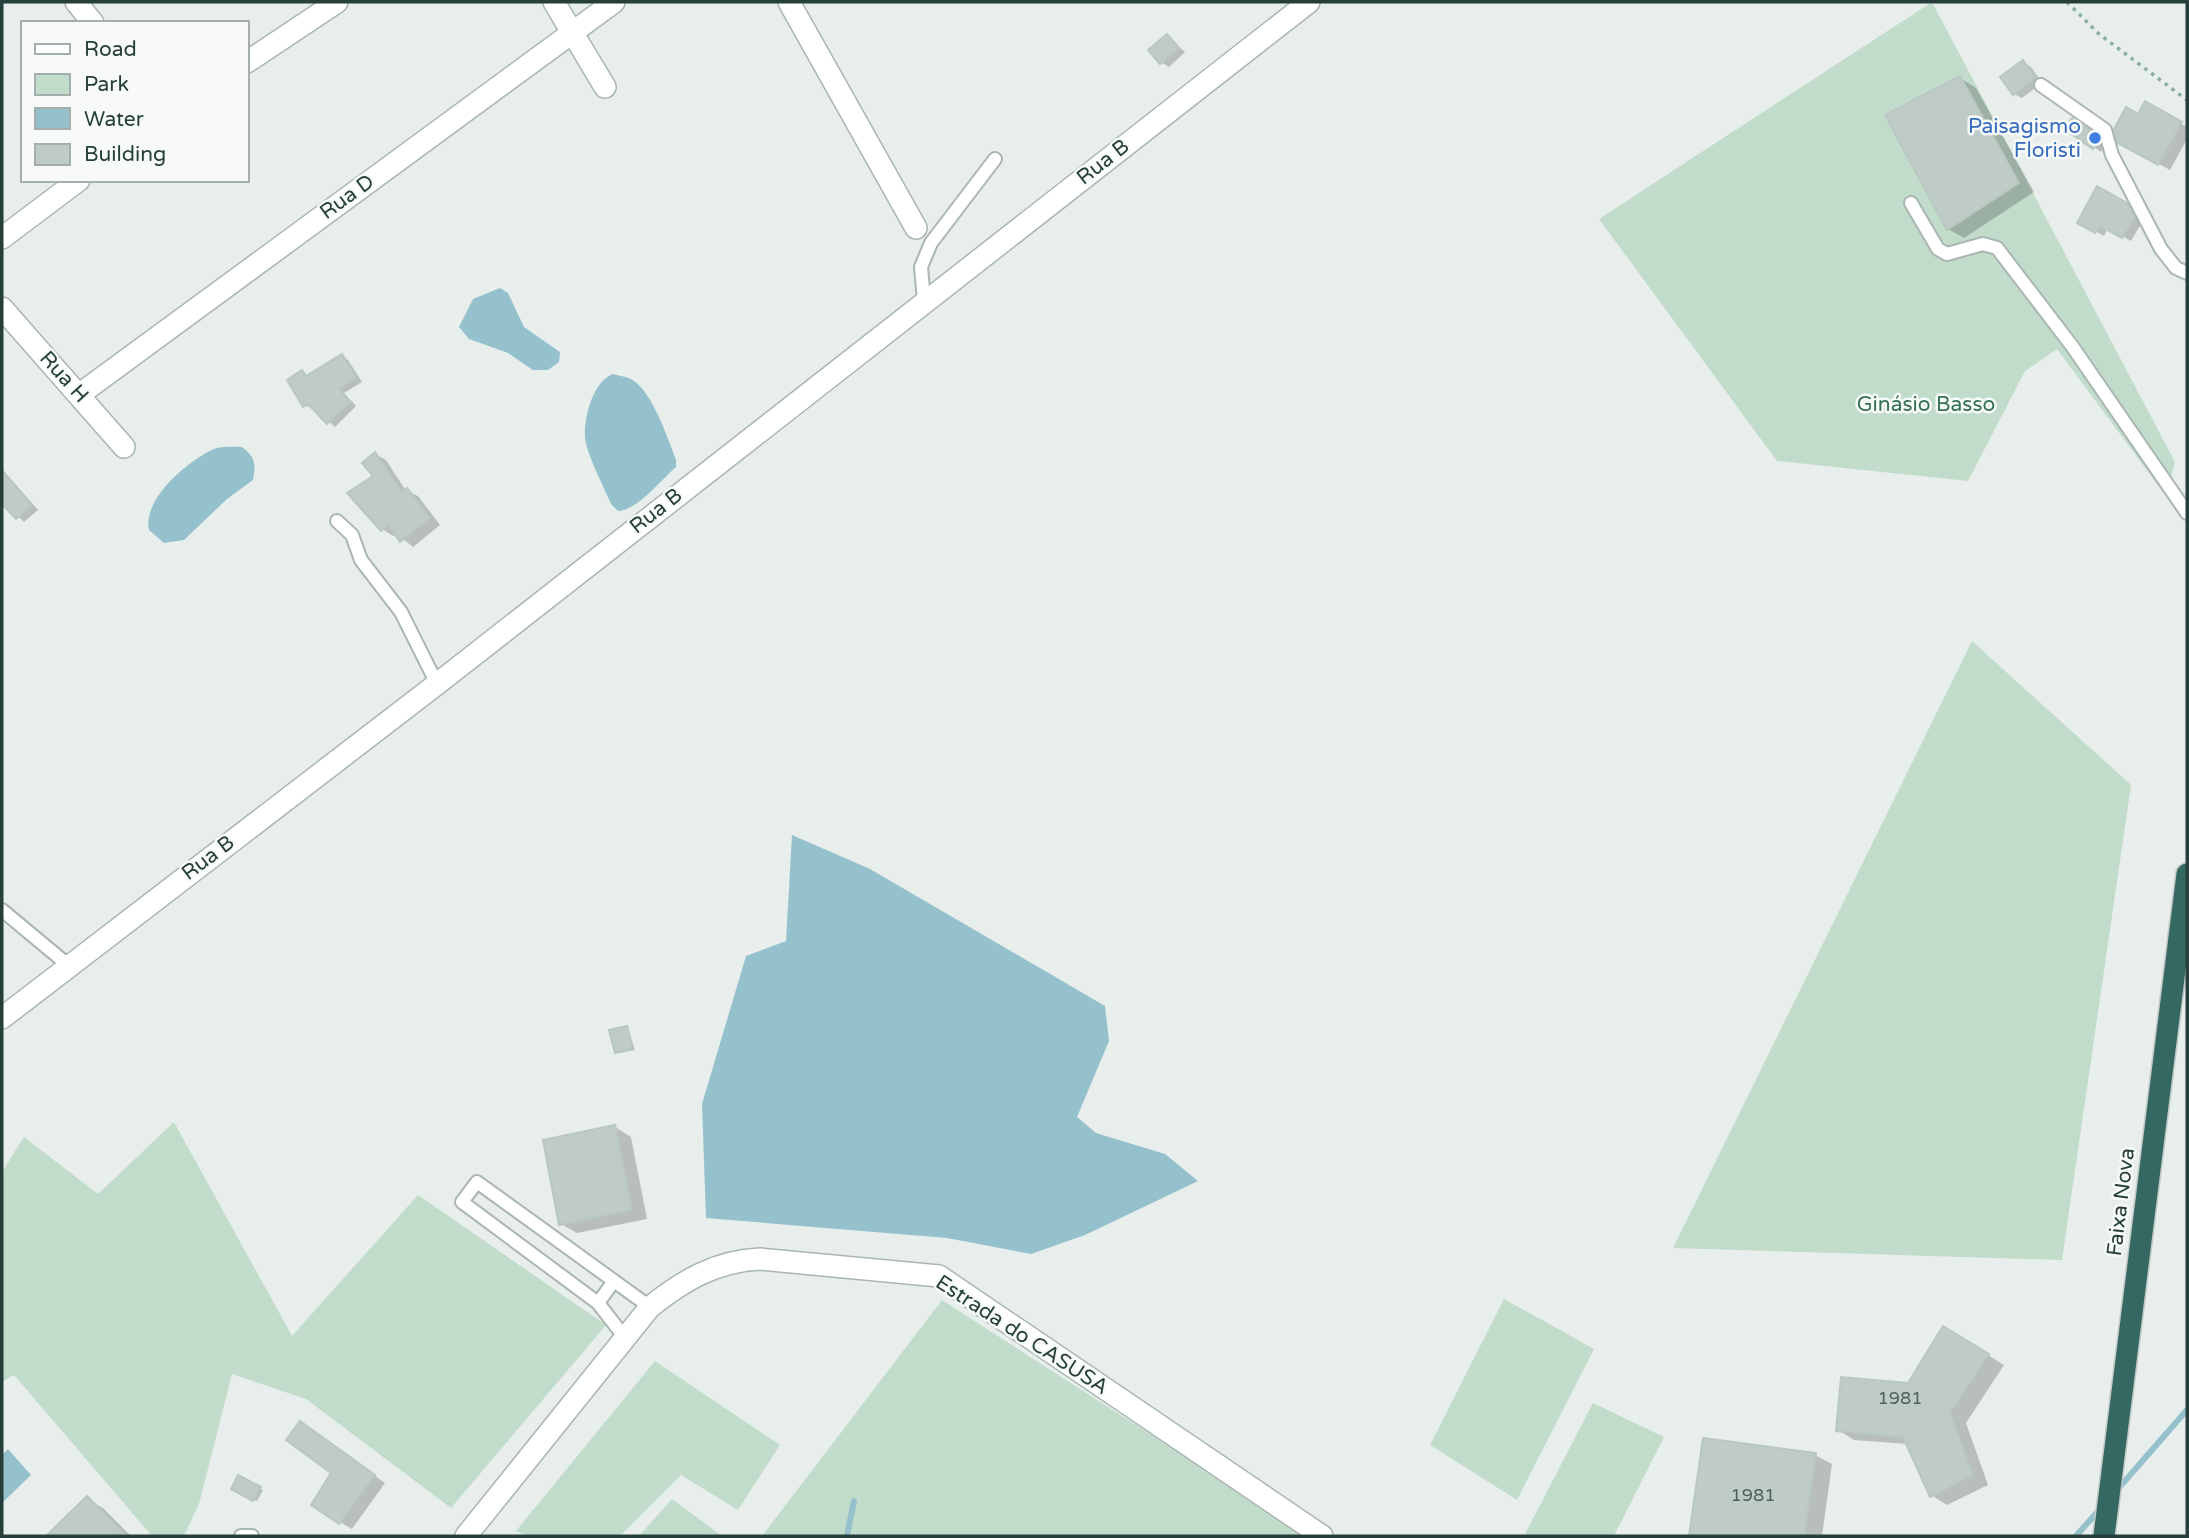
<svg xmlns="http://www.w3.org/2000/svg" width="2189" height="1538" font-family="'Varela Round',sans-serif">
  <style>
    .green { fill: #c2dccb }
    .water { fill: #95c1cd }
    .shadow { fill: #0003 }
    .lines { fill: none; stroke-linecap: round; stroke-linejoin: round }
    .stream { stroke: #95c1cd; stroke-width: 6 }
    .building { fill: #bfcbc7; stroke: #b9c7c2; stroke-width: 2 }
    .lane-casing { stroke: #aab6b2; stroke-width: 16 }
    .street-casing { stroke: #aab6b2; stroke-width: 24 }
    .highway-casing { stroke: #c3c9c8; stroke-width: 24 }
    .path { stroke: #8aaea5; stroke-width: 3.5; stroke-dasharray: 3.5 5; stroke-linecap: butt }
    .lane { stroke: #fff; stroke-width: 12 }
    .street { stroke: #fff; stroke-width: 21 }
    .highway { stroke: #356860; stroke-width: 21 }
    .shop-dot { fill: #3f7fe0; stroke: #f7faf9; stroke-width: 2.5 }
    .labels { text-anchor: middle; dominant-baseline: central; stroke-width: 5; stroke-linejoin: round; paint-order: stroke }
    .number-label { font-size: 18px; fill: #4d625d }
    .shop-label { font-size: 21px; fill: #366cbe; stroke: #f7faf9; text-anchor: end }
    .street-label { font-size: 21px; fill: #273f3a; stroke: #f7faf9 }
    .park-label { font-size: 21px; fill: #357250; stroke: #f7faf9 }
  </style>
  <rect width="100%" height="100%" fill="#e7eeeb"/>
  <g class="green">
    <path d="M 1932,2 L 2175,462 L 2166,496 L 2057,349 L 2025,371 L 1968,481 L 1777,461 L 1599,219 Z"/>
    <path d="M 1972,641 L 2131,785 L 2062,1260 L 1673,1248 Z"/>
    <path d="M 174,1122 L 292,1336 L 418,1195 L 606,1325 L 451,1508 L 306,1399 L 232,1374 L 199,1504 L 184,1536 L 152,1536 L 14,1375 L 2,1382 L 2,1172 L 24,1137 L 98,1194 Z"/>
    <path d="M 1504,1299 L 1594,1349 L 1517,1500 L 1430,1445 Z"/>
    <path d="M 942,1300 L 1308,1536 L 762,1536 Z"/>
    <path d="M 655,1361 L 780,1445 L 738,1510 L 681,1475 L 620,1536 L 528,1536 L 516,1531 Z"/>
    <path d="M 1593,1403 L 1664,1437 L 1614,1536 L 1524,1536 Z"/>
    <path d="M 672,1499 L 722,1536 L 639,1536 Z"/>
  </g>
  <g class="water">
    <path d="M 500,288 L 508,293 L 524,327 L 560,352 L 559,362 L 548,370 L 533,370 L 508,353 L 469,339 L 459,327 L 473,299 Z"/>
    <path d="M 613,374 C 620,376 629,377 634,381 C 653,394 668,439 676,460 L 676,467 C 661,480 638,510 618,511 L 611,504 C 604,487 586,453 585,437 C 584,417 593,381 613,374 Z"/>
    <path d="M 242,447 C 255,457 256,463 253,480 L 227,499 L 184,540 L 164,543 L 149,530 C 142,499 189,460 214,449 C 222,446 233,447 242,447 Z"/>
    <path d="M 792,835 L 870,869 L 1105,1006 L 1109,1041 L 1077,1117 L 1096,1133 L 1165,1154 L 1198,1181 L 1085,1235 L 1031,1254 L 947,1238 L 706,1218 L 702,1104 L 746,956 L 786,941 Z"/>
    <path d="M 8,1449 L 31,1475 L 2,1503 L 2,1455 Z"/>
  </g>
  <g class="shadow">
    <path d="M 1167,36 L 1185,52 L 1169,67 L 1161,62 Z"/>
    <path d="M 2023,62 L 2031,67 L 2042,83 L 2022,98 L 2014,94 L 2002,77 Z"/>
    <path d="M 1960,78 L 1976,88 L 2034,192 L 1964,238 L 1948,229 Z"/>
    <path d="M 2145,104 L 2187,127 L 2187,139 L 2170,170 L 2119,142 Z"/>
    <path d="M 2080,124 L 2105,142 L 2101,152 L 2094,147 Z"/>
    <path d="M 2098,189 L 2135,210 L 2142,222 L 2131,241 L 2108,228 L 2104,236 L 2079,222 Z"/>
    <path d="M 342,356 L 348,360 L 362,382 L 344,393 L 356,406 L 335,427 L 314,408 L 305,406 L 302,372 L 309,376 Z"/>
    <path d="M 375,454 L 386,460 L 406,491 L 418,496 L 440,525 L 413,547 L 396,533 L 393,536 L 382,529 Z"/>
    <path d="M 2,469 L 38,510 L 24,522 L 2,501 Z"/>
    <path d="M 627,1028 L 635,1050 L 620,1053 L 617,1051 Z"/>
    <path d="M 615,1127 L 631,1137 L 647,1219 L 577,1233 L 561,1224 Z"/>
    <path d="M 1960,1337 L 2004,1365 L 1966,1423 L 1988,1485 L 1947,1505 L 1931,1495 L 1908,1444 L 1854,1440 L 1838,1430 L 1909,1385 Z"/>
    <path d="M 313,1430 L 385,1483 L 352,1529 L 340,1522 L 333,1473 Z"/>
    <path d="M 1705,1440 L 1815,1455 L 1832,1464 L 1822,1536 L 1691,1536 Z"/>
    <path d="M 239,1477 L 263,1490 L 257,1501 L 233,1489 Z"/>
    <path d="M 87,1499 L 103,1508 L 131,1536 L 49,1536 Z"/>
  </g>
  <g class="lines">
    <g class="stream">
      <path d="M 2117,1490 L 2187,1410"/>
      <path d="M 847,1536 L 854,1501"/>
      <path d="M 2076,1536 L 2100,1509"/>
    </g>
  </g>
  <g class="building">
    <path d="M 1167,34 L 1179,48 L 1160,64 L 1148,50 Z"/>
    <path d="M 2023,60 L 2035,78 L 2013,95 L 2000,77 Z"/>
    <path d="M 1960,76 L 2019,183 L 1947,230 L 1885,115 Z"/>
    <path d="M 2145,101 L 2182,122 L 2158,165 L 2118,143 L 2114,129 L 2126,107 L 2138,114 Z"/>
    <path d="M 2072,118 L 2097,135 L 2099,140 L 2093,149 L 2064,129 Z"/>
    <path d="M 2097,186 L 2127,203 L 2135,217 L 2122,238 L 2100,226 L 2095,233 L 2077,223 Z"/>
    <path d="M 342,354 L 356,378 L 339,389 L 350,402 L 327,424 L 308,404 L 303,407 L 287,380 L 302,370 L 306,376 Z"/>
    <path d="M 375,452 L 402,492 L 407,488 L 430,518 L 400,542 L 388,524 L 381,531 L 347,493 L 373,476 L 362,463 Z"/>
    <path d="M 2,471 L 32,505 L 16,519 L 2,504 Z"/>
    <path d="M 627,1026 L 633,1048 L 615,1053 L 609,1030 Z"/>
    <path d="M 615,1125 L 632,1210 L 559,1225 L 543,1140 Z"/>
    <path d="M 1943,1326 L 1989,1354 L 1950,1413 L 1973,1475 L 1930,1497 L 1903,1437 L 1836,1431 L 1841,1377 L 1908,1383 Z"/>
    <path d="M 300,1421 L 375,1475 L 339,1524 L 311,1505 L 331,1473 L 286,1440 Z"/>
    <path d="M 1703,1438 L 1816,1453 L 1804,1536 L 1689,1536 Z"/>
    <path d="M 238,1475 L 261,1487 L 253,1501 L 231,1489 Z"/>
    <path d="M 87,1496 L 126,1536 L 46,1536 Z"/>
  </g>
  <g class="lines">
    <g class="lane-casing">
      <g id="lane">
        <path d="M 2041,85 L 2105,130 L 2112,155 L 2161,249 L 2176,268 L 2187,273"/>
        <path d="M 1911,203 L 1938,249 L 1947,254 L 1983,244 L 1997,248 L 2072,346 L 2187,513"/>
        <path d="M 924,301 L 921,267 L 931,243 L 995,159"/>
        <path d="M 337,521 L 352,535 L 361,560 L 401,612 L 437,684"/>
        <path d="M 2,910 L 68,965"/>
        <path d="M 598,1303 L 614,1281"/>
        <path d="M 626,1339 L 598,1303 L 462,1202 L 477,1182 L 650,1307"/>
        <path d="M 241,1536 L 252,1536"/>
      </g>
    </g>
    <g class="street-casing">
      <g id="street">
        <path d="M 76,2 L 93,23"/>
        <path d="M 554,2 L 605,87"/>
        <path d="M 789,2 L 916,228"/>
        <path d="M 247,62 L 337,2"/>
        <path d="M 2,238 L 79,180"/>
        <path d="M 2,308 L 124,447"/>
        <path d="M 80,394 L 614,2"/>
        <path d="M 2,1018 L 437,684 L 1309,2"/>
        <path d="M 466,1536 L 650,1307 C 684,1280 716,1261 760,1259 L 939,1276 L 1322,1536"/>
      </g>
    </g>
    <g class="highway-casing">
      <path id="highway" d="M 2104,1536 L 2187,874"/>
    </g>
    <path class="path" d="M 2067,2 L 2099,34 L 2187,100"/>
    <use href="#lane" class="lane"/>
    <use href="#street" class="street"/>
    <use href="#highway" class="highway"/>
  </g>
  <circle class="shop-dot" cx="2095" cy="138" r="7"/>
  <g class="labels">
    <g class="number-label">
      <text x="1900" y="1398">1981</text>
      <text x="1753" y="1495">1981</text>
    </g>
    <g class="shop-label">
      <text x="2081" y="126">Paisagismo<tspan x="2081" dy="24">Floristi</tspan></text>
    </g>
    <g class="street-label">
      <text transform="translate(1103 162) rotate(-38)">Rua B</text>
      <text transform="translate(347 197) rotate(-36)">Rua D</text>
      <text transform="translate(64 377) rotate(48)">Rua H</text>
      <text transform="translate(656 511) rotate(-38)">Rua B</text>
      <text transform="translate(208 858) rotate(-37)">Rua B</text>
      <text transform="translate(2121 1202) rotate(-83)">Faixa Nova</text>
      <text transform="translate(1022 1335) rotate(33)">Estrada do CASUSA</text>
    </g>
    <g class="park-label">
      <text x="1926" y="404">Ginásio Basso</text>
    </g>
  </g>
  <rect width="2189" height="1538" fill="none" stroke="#273f3a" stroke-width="7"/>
  <rect x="21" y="21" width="228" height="161" fill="#f7faf9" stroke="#a4afad" stroke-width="2"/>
  <rect x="35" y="44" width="35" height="10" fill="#ffffff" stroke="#a4afad" stroke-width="2"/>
  <text x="84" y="56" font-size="21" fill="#273f3a">Road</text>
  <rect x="35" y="74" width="35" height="21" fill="#c2dccb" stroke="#a4afad" stroke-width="2"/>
  <text x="84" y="91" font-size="21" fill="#273f3a">Park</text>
  <rect x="35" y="108" width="35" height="21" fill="#95c1cd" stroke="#a4afad" stroke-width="2"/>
  <text x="84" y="126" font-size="21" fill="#273f3a">Water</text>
  <rect x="35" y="144" width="35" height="21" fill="#bfcbc7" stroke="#a4afad" stroke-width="2"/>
  <text x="84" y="161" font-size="21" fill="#273f3a">Building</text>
</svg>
